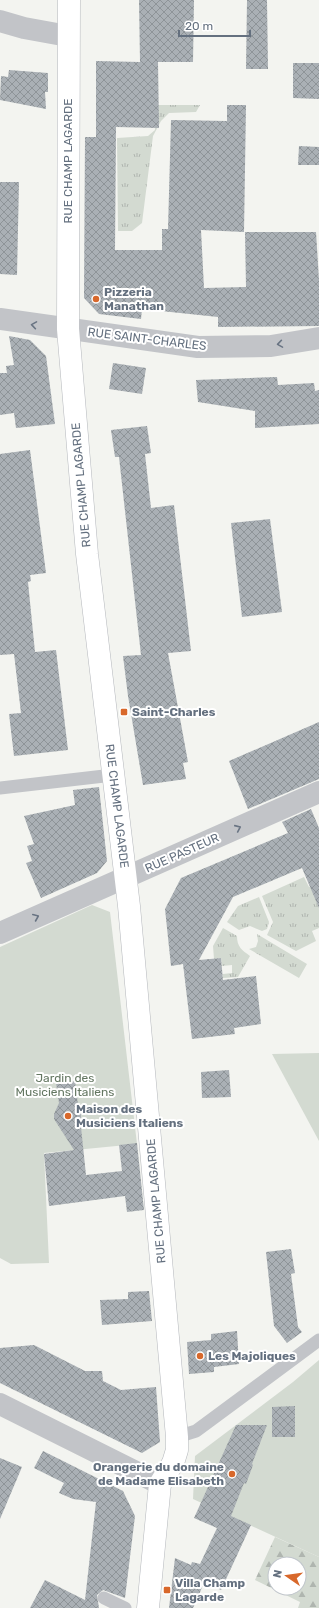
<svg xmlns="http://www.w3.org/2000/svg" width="319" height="1608" font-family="Rubik,sans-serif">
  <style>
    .grass { fill: url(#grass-tufts) }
    .forest { fill: url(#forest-firs); fill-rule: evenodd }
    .garden { fill: #d3dad1 }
    .building { fill: url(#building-cross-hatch) }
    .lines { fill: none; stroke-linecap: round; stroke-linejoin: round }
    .secondary-casing { stroke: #b4b7bc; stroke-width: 23 }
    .service { stroke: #c2c4c8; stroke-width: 13 }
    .minor { stroke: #c2c4c8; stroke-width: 22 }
    .secondary { stroke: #fff; stroke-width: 22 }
    .oneway { stroke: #697483 }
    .poi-dot { fill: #d8682b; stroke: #fff; stroke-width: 1.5 }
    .labels { text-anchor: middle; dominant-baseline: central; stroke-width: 4; stroke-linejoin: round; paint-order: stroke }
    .street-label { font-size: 12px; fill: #64707f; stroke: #fff }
    .poi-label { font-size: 12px; font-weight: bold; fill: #64707f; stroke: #fff; text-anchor: start }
    .park-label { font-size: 12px; fill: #647762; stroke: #fff }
  </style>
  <defs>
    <pattern id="grass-tufts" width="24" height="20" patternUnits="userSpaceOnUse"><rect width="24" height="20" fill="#d3dad1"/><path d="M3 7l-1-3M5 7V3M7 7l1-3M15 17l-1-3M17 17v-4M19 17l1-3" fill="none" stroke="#afb5af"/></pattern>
    <pattern id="forest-firs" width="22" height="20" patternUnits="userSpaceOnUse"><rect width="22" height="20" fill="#d3dad1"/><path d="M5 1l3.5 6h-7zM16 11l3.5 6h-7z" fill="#afb5af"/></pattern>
    <pattern id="building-cross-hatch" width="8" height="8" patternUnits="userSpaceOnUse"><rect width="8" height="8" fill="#aab0b5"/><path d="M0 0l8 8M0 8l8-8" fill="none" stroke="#8e9498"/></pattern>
  </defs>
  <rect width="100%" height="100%" fill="#f3f4f0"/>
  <g class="grass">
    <path d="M 154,105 L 200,105 L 196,112 L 169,113 L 161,121 L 153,136 L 142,223 L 132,231 L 118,231 L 117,138 L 148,136 L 155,130 Z"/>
    <path d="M 304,877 L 309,887 L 319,883 L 319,928 L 312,931 L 316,941 L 296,951 L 267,935 L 273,922 L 262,896 Z"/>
    <path d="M 259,897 L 269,922 L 267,929 L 262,931 L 250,926 L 239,930 L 227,922 L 238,906 Z"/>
    <path d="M 223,928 L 237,936 C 237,947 242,950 250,956 L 238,977 L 223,978 L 223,974 L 232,973 L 232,965 L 222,966 L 221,958 L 214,959 L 213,946 Z"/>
    <path d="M 257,934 L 307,964 L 299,978 L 249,949 L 256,947 L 258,941 Z"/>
  </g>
  <path class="forest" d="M 275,1537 L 319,1557 L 319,1608 L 298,1608 L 300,1602 L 255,1580 ZM 275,1564 L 299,1564 L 299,1588 L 275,1588 Z"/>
  <g class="garden">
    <path d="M 92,905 L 110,912 L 137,1144 L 44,1153 L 49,1263 L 11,1264 L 0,1258 L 0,947 Z"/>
    <path d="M 319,1053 L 319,1141 L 272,1054 Z"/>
    <path d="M 319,1360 L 319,1557 L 193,1499 L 195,1456 L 293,1382 Z"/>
  </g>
  <g class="building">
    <path d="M 139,0 L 194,0 L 193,62 L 158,62 L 159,128 L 116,127 L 115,250 L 162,250 L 162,229 L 168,229 L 171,120 L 227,121 L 227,105 L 246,105 L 244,232 L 201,230 L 204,288 L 246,287 L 245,232 L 316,232 L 319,280 L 319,326 L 218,327 L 218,317 L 142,309 L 141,319 L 99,314 L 84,298 L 85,137 L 96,137 L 96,61 L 140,62 Z"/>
    <path d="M 247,0 L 267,0 L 268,69 L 246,69 Z"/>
    <path d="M 293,63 L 319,63 L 319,99 L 293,98 Z"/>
    <path d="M 9,70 L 48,73 L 48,92 L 45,92 L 46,109 L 0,100 L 1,76 L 8,77 Z"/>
    <path d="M 299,146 L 319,147 L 319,165 L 298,165 Z"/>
    <path d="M 0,182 L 19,182 L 17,275 L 0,274 Z"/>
    <path d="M 9,336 L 30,340 L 46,356 L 55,424 L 16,428 L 14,413 L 0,415 L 0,373 L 7,373 L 6,366 L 14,365 Z"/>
    <path d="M 113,363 L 146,368 L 142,394 L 109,389 Z"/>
    <path d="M 277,377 L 278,385 L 314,383 L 315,391 L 319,390 L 319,424 L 255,428 L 255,411 L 198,402 L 196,380 Z"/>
    <path d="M 147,426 L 151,453 L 145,454 L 151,508 L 174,505 L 191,651 L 168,653 L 188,762 L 183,763 L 186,779 L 143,785 L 128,696 L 123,656 L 141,655 L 119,457 L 115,457 L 111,430 Z"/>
    <path d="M 30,450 L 46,573 L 30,575 L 31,581 L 28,582 L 35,652 L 56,650 L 68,750 L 14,756 L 9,714 L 21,713 L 14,654 L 0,655 L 0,454 Z"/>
    <path d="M 270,519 L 282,612 L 242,617 L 231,523 Z"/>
    <path d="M 319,722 L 319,779 L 248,809 L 229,761 Z"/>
    <path d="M 99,787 L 107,861 L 97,873 L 41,898 L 26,863 L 32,861 L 27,846 L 34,844 L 24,816 L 75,805 L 73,790 Z"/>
    <path d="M 311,809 L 319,828 L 319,908 L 302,868 L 233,897 L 199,960 L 221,958 L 223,980 L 256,976 L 261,1024 L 234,1028 L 235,1034 L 192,1039 L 183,964 L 171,966 L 165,909 L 181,878 L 288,833 L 282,822 Z"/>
    <path d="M 229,1070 L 231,1097 L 202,1098 L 201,1072 Z"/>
    <path d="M 75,1081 L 78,1105 L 81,1104 L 81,1127 L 86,1175 L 122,1171 L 119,1145 L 137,1143 L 144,1210 L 127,1212 L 125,1196 L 49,1206 L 44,1154 L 74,1150 L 54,1119 L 54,1114 L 59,1103 L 56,1083 Z"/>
    <path d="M 291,1249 L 295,1273 L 291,1274 L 298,1327 L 302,1332 L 287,1343 L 274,1326 L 266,1252 Z"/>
    <path d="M 149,1291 L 152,1321 L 102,1325 L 100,1300 L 128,1299 L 128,1292 Z"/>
    <path d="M 237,1331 L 239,1364 L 214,1367 L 214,1372 L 189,1374 L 187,1342 L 211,1340 L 211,1334 Z"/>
    <path d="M 34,1345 L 85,1371 L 102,1371 L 103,1381 L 121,1390 L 156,1387 L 160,1442 L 142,1453 L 0,1383 L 0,1348 Z"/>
    <path d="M 295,1406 L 295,1437 L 272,1437 L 272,1407 Z"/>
    <path d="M 236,1425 L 267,1425 L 252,1464 L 253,1465 L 246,1484 L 244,1483 L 231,1516 L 251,1525 L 221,1590 L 204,1583 L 193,1608 L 169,1608 L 175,1558 L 191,1565 L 192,1562 L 200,1564 L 217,1528 L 194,1518 Z"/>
    <path d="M 43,1451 L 123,1491 L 135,1516 L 125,1598 L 103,1590 L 97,1595 L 99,1608 L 30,1608 L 45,1580 L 85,1600 L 96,1502 L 73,1499 L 59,1493 L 64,1483 L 34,1468 Z"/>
    <path d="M 0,1458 L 22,1467 L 0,1519 Z"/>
  </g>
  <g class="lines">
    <g class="secondary-casing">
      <path id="secondary" d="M 69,0 L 68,329 L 87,554 L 129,906 L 177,1437 L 177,1450 L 173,1463 L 160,1484 L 148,1608"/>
    </g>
    <g class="service">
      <path d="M 0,788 L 113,775"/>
      <path d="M 177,1437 L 196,1431 L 319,1340"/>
      <path d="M 104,1598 L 125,1608"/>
    </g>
    <g class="minor">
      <path d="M 0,21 L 24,28 L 68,36"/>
      <path d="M 0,319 L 198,347 L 271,346 L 319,338"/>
      <path d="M 0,933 L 319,792"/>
      <path d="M 0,1404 L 160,1484"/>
    </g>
    <use href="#secondary" class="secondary"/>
  </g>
  <defs><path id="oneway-chevron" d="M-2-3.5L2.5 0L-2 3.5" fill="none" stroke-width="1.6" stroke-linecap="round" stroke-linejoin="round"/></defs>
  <g class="oneway">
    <use href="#oneway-chevron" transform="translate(34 325) rotate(-171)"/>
    <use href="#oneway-chevron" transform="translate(280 344) rotate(171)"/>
    <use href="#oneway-chevron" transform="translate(238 828) rotate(-24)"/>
    <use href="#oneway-chevron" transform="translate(36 917) rotate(-23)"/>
  </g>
  <g class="poi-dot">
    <circle cx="96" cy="299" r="4"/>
    <rect x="120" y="708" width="8" height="8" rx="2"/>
    <circle cx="68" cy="1116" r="4"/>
    <circle cx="200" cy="1356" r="4"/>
    <circle cx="232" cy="1474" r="4"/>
    <rect x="163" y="1586" width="8" height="8" rx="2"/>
  </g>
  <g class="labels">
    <g class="street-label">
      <text transform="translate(68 161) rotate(-90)">RUE CHAMP LAGARDE</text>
      <text transform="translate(147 339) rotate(7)">RUE SAINT-CHARLES</text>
      <text transform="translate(81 485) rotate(-95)">RUE CHAMP LAGARDE</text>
      <text transform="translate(117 806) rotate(83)">RUE CHAMP LAGARDE</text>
      <text transform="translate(182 853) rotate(-24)">RUE PASTEUR</text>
      <text transform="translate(156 1201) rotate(-95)">RUE CHAMP LAGARDE</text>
    </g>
    <g class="poi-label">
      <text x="104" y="292">Pizzeria<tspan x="104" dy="14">Manathan</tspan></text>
      <text x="132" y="712">Saint-Charles</text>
      <text x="76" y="1109">Maison des<tspan x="76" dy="14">Musiciens Italiens</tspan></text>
      <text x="208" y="1356">Les Majoliques</text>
      <text x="224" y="1467" text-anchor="end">Orangerie du domaine<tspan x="224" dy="14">de Madame Elisabeth</tspan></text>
      <text x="175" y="1583">Villa Champ<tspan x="175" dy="14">Lagarde</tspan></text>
    </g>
    <g class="park-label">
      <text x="65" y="1078">Jardin des<tspan x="65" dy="14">Musiciens Italiens</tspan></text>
    </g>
  </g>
  <g transform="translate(287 1576) rotate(283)"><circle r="19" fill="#ffffff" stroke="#c1c6cc"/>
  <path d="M0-3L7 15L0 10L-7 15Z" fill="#d8682b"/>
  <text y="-6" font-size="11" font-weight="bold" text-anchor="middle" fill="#64707f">N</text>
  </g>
  <path d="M179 30v6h71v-6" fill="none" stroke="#64707f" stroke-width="2"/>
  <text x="185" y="30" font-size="12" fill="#64707f" stroke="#ffffff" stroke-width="3" paint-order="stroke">20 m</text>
</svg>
